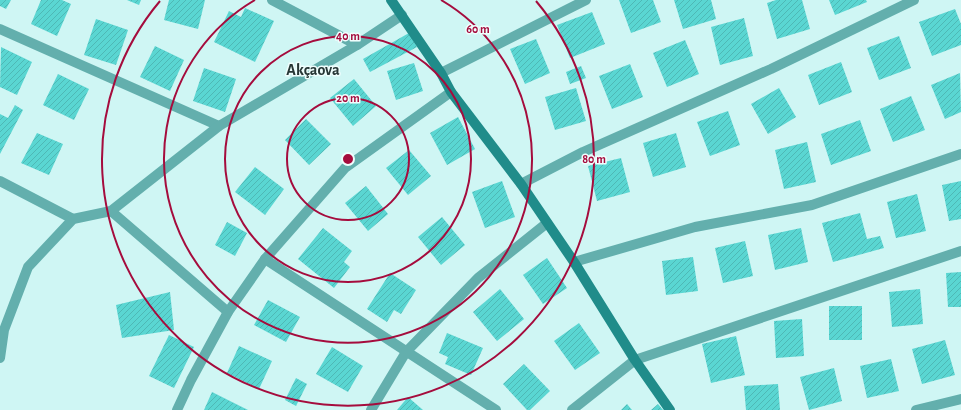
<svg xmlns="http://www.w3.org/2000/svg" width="961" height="410" font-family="'Alegreya Sans',sans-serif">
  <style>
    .building { fill: url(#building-hatch) }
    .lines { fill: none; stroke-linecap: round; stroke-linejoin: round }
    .street { stroke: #63afad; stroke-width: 10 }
    .secondary { stroke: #208c8a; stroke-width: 10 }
    .ring { fill: none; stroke: #a50c3d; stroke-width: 2 }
    .labels { text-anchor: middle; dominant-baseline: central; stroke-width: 3; stroke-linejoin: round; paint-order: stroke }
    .quarter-label { font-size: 16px; font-weight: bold; fill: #273736; stroke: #effefd }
    .centre { fill: #a50c3d; stroke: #effefd; stroke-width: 2 }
    .ring-label { font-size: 12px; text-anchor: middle; font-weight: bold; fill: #a50c3d; stroke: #effefd; stroke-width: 3; stroke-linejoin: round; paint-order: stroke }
  </style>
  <defs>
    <pattern id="building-hatch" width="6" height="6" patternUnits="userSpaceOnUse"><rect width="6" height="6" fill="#5ad6d2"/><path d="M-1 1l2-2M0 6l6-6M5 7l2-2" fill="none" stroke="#4eb8b5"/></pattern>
  </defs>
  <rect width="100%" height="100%" fill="#cff6f4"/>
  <g class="building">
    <path d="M 0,0 L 11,0 L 6,9 L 0,6 Z"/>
    <path d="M 41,0 L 62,0 L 71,4 L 57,36 L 31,24 Z"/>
    <path d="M 127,0 L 141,0 L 139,5 Z"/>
    <path d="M 169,0 L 205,0 L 198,29 L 164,20 Z"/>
    <path d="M 619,0 L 653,0 L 661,22 L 631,33 Z"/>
    <path d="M 674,0 L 711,0 L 716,19 L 683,29 Z"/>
    <path d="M 776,0 L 802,0 L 810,29 L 777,39 L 767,3 Z"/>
    <path d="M 829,0 L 866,0 L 867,2 L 835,15 Z"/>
    <path d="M 245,8 L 274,21 L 255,62 L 214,42 L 229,11 L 241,17 Z"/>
    <path d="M 955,9 L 961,24 L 961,45 L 932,56 L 919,22 Z"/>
    <path d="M 592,12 L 605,44 L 570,58 L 557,25 Z"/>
    <path d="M 744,18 L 753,56 L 720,65 L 711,27 Z"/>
    <path d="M 96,19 L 128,30 L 116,65 L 84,55 Z"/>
    <path d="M 409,33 L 417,47 L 370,72 L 363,59 Z"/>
    <path d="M 899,36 L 911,68 L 879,80 L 867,48 Z"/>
    <path d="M 536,39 L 550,73 L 525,84 L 510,49 Z"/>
    <path d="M 685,40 L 699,74 L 667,87 L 653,53 Z"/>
    <path d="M 155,46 L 184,60 L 170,91 L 140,77 Z"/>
    <path d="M 1,47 L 32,62 L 17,95 L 0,87 Z"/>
    <path d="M 841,62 L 852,92 L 819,105 L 808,75 Z"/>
    <path d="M 414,63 L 423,91 L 396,100 L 387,71 Z"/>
    <path d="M 630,64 L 643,97 L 612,109 L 599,76 Z"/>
    <path d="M 581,66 L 586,78 L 570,84 L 566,72 Z"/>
    <path d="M 204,68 L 236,79 L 225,112 L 193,101 Z"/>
    <path d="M 960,73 L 961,112 L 945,119 L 931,85 Z"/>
    <path d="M 58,74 L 89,89 L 74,120 L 43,105 Z"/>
    <path d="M 354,79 L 376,106 L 353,126 L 330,98 Z"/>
    <path d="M 576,88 L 586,121 L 555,130 L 545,97 Z"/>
    <path d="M 779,88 L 796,117 L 768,134 L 751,104 Z"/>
    <path d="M 911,96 L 925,130 L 893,142 L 880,109 Z"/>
    <path d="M 15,105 L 23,110 L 0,154 L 0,114 L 8,118 Z"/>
    <path d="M 728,111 L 740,145 L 710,156 L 697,122 Z"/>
    <path d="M 458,117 L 475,149 L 447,165 L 430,133 Z"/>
    <path d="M 306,119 L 331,144 L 309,165 L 285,140 Z"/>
    <path d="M 860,120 L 871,151 L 831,165 L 821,134 Z"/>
    <path d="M 37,133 L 63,144 L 49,175 L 21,163 Z"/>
    <path d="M 676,133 L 686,167 L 653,177 L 643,143 Z"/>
    <path d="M 807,142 L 816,182 L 784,189 L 775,150 Z"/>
    <path d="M 409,150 L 431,176 L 408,195 L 386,168 Z"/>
    <path d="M 621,158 L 630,192 L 597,201 L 588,166 Z"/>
    <path d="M 255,167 L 284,189 L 265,215 L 235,192 Z"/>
    <path d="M 502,181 L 515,217 L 485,228 L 472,192 Z"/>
    <path d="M 961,181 L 961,219 L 949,221 L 942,185 Z"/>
    <path d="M 366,186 L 388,214 L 368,231 L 345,203 Z"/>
    <path d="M 917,194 L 926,231 L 896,238 L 887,202 Z"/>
    <path d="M 860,213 L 867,239 L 880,236 L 884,248 L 833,262 L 822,223 Z"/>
    <path d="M 442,217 L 465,245 L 441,265 L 418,237 Z"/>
    <path d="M 227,222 L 247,233 L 235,256 L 215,245 Z"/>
    <path d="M 323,228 L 352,251 L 344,262 L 350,267 L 334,288 L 298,259 Z"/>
    <path d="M 801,228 L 808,262 L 775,270 L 768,235 Z"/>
    <path d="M 745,241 L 753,276 L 723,283 L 715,248 Z"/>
    <path d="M 693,257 L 698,291 L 666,295 L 662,261 Z"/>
    <path d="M 547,258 L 567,288 L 543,304 L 523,275 Z"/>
    <path d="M 961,272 L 961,307 L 948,307 L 946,273 Z"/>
    <path d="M 390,273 L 416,290 L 401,314 L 394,310 L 387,322 L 367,309 Z"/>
    <path d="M 500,289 L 524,319 L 497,341 L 473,312 Z"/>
    <path d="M 920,289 L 923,324 L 892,327 L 889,292 Z"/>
    <path d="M 170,292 L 174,330 L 122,338 L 116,305 Z"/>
    <path d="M 268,300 L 300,317 L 286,342 L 254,325 Z"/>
    <rect x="829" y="306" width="33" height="34"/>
    <path d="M 802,319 L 804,356 L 776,358 L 774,321 Z"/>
    <path d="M 579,323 L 600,353 L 575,370 L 554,341 Z"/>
    <path d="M 447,333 L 483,348 L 471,375 L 445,364 L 448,357 L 439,353 Z"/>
    <path d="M 169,335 L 194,347 L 174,388 L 149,376 Z"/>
    <path d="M 736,336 L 745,375 L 711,383 L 702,344 Z"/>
    <path d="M 945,340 L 955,375 L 922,384 L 912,349 Z"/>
    <path d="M 239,346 L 272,361 L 259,389 L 227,373 Z"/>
    <path d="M 332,347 L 363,366 L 348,392 L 316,374 Z"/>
    <path d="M 891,359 L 899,391 L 867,398 L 860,366 Z"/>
    <path d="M 524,364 L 550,391 L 530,410 L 527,410 L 503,384 Z"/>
    <path d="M 834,368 L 842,401 L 809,410 L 800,377 Z"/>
    <path d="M 296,378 L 307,384 L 296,406 L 285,400 Z"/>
    <path d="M 778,384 L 780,410 L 746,410 L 744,386 Z"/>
    <path d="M 212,392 L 248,410 L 204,410 Z"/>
    <path d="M 408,397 L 423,410 L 397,410 Z"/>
    <path d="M 627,404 L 632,410 L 621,410 Z"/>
    <path d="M 658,404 L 663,410 L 651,410 Z"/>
  </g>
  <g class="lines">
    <g class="street">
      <path d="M 272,0 L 357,45"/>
      <path d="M 0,29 L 219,126"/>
      <path d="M 441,73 L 586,0"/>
      <path d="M 0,181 L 73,219"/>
      <path d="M 521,184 L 583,152 L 771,69 L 914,0"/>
      <path d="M 111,211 L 228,312"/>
      <path d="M 265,259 L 496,410"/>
      <path d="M 574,262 L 695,227 L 812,205 L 961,154"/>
      <path d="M 0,358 L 4,330 L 28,267 L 73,219 L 111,211 L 219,126 L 357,45 L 402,15"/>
      <path d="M 177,410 L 191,380 L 228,312 L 265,259 L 345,168 L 451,92"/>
      <path d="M 371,410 L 406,352 L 478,278 L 547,223"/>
      <path d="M 572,410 L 635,360 L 961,251"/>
      <path d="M 916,410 L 961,399"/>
    </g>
    <path class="secondary" d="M 391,0 L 441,73 L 451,92 L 521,184 L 574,262 L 635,360 L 670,410"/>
  </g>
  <g class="ring">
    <circle cx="348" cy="159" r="61"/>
    <circle cx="348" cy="159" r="123"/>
    <path d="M441 0A184 184 0 1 1 255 0"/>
    <path d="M536 1A246 246 0 1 1 160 1"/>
  </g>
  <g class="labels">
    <g class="quarter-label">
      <text x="313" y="70">Akçaova</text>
    </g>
  </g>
  <circle cx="348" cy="159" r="6" class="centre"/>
  <g class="ring-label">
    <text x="478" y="33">60 m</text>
    <text x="348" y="40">40 m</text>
    <text x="348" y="102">20 m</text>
    <text x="594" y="163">80 m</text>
  </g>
</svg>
